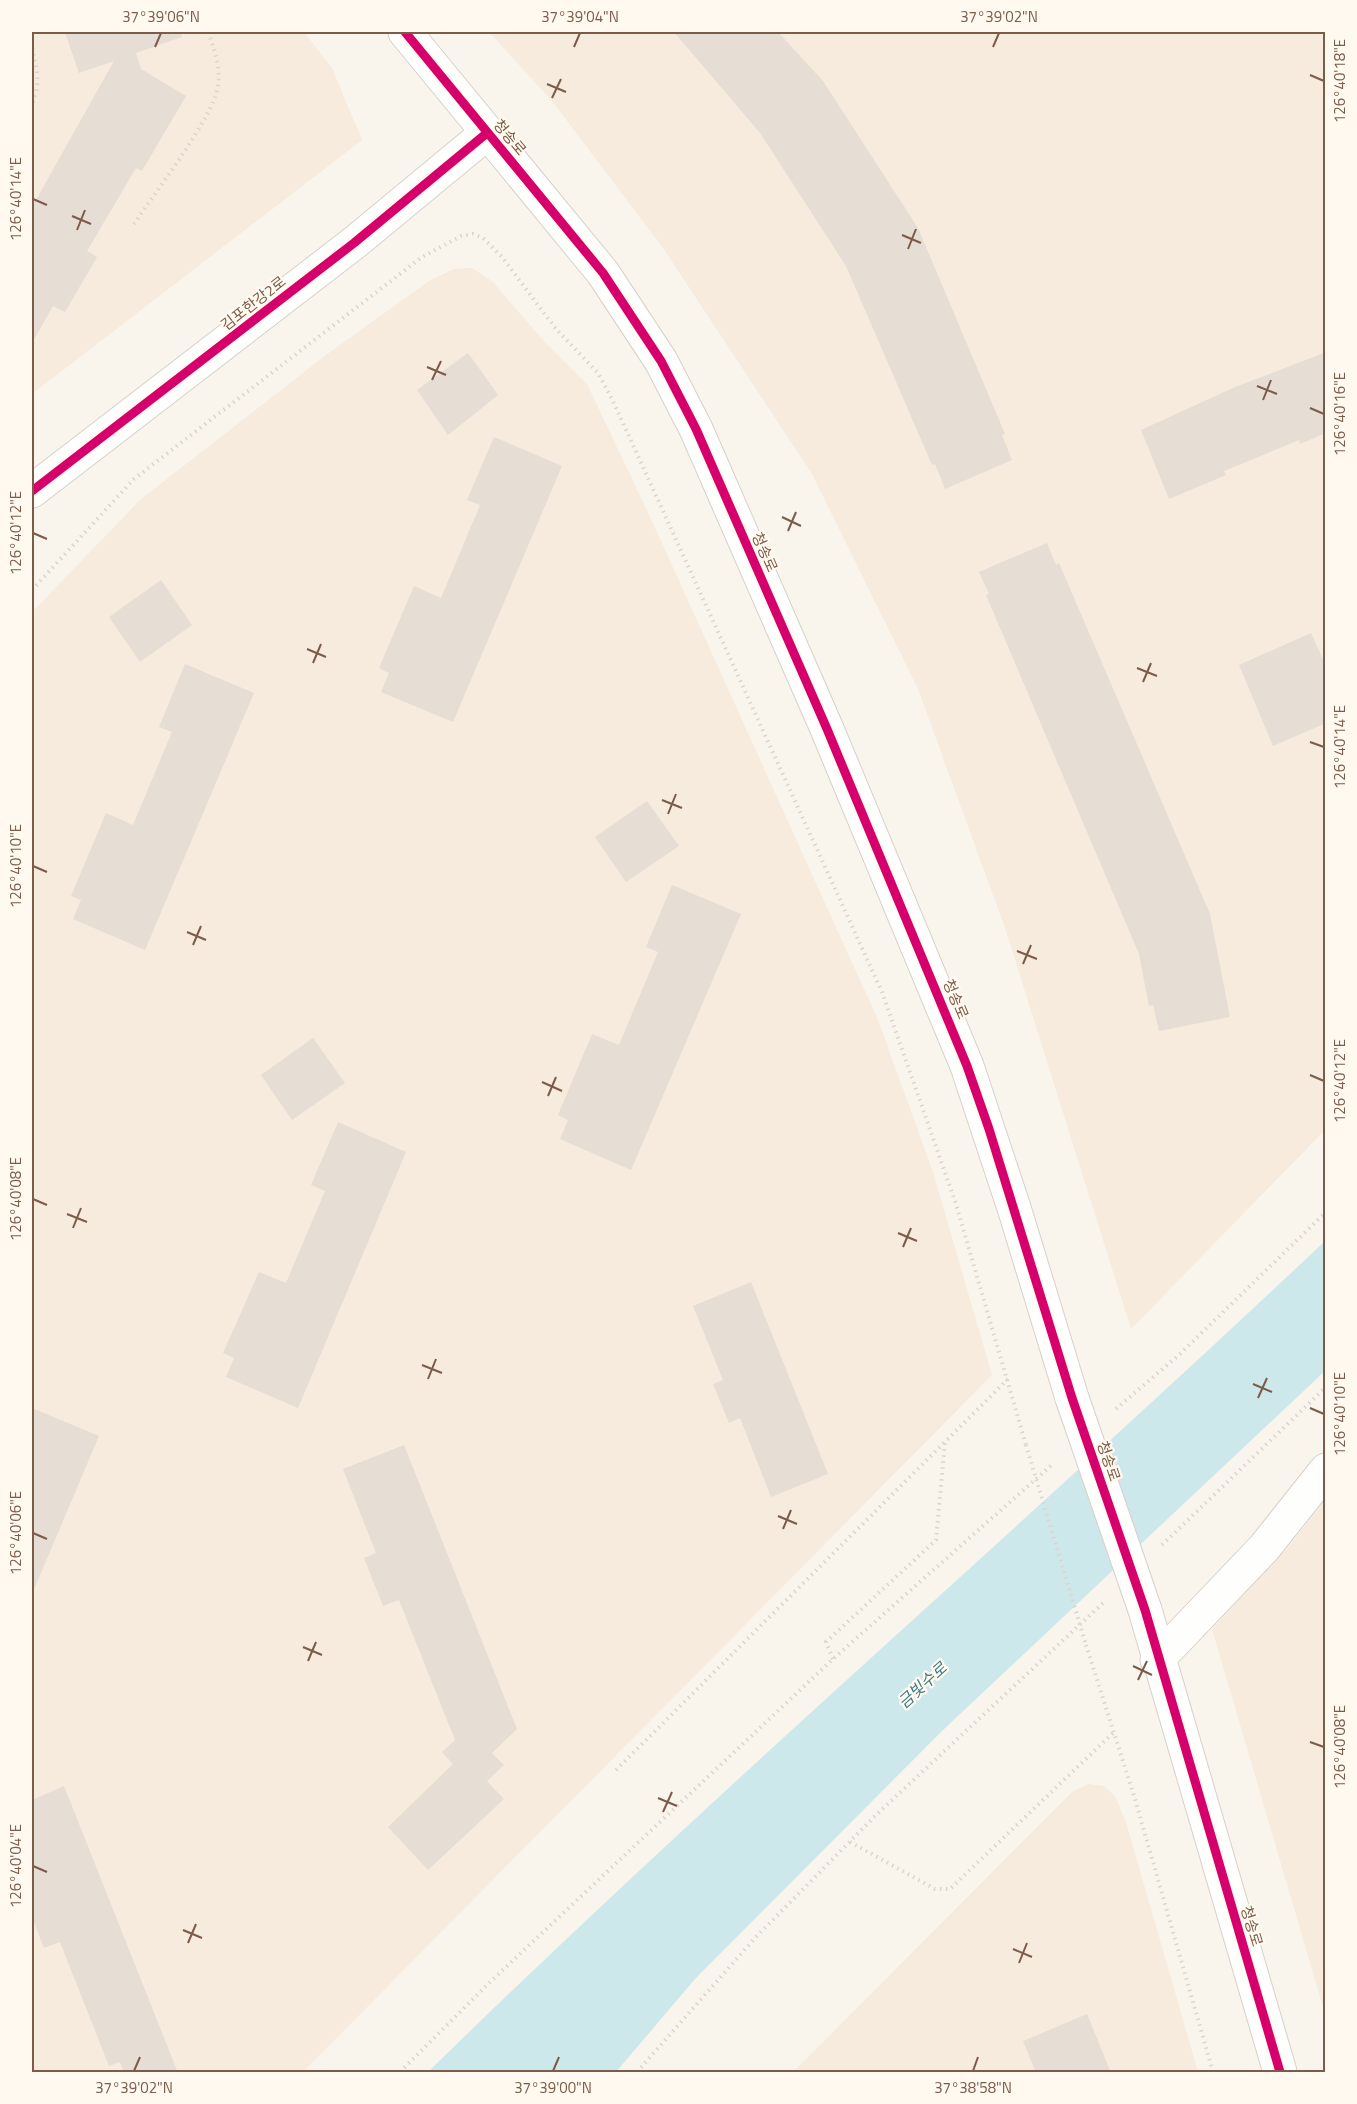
<svg xmlns="http://www.w3.org/2000/svg" width="1357" height="2104" font-family="'Titillium Web','Noto Sans KR',sans-serif">
  <style>
    .residential { fill: #f6ebdd }
    .water { fill: #cde8eb }
    .building { fill: #e6ddd4 }
    .lines { fill: none; stroke-linecap: round; stroke-linejoin: round }
    .minor-casing { stroke: #d8d0ca; stroke-width: 35 }
    .tertiary-casing { stroke: #d8d0ca; stroke-width: 35 }
    .path { stroke: #dcd4ce; stroke-width: 4; stroke-dasharray: 1.5 4.5; stroke-linecap: butt }
    .minor { stroke: #fefefc; stroke-width: 33 }
    .tertiary { stroke: #fefefc; stroke-width: 33 }
    .tertiary-bridge-casing { stroke: #d8d0ca; stroke-width: 35; stroke-linecap: butt }
    .path-bridge { stroke: #dcd4ce; stroke-width: 4; stroke-dasharray: 1.5 4.5; stroke-linecap: butt }
    .tertiary-bridge { stroke: #fefefc; stroke-width: 33 }
    .cycleway-casing { stroke: #fff9f0; stroke-width: 13 }
    .cycleway { stroke: #d6006c; stroke-width: 9 }
    .ticks { fill: none; stroke: #7b5b49; stroke-width: 2 }
    .labels { text-anchor: middle; dominant-baseline: central; stroke-width: 4.5; stroke-linejoin: round; paint-order: stroke }
    .street-label { font-size: 15px; fill: #7b5b49; stroke: #fff9f0 }
    .water-label { font-size: 16px; font-style: italic; fill: #3d7c89; stroke: #fff9f0 }
    .neatline { fill: none; stroke: #7b5b49; stroke-width: 2 }
    .ticks-label { font-size: 15px; text-anchor: middle; fill: #7b5b49 }
  </style>
  <rect width="100%" height="100%" fill="#f9f5ed"/>
  <g class="residential">
    <path d="M 32,32 L 304,32 L 332,68 L 362,140 L 32,394 Z"/>
    <path d="M 489,32 L 1325,32 L 1325,1130 L 1131,1329 L 1005,928 L 918,689 L 812,474 L 663,248 L 552,101 Z"/>
    <path d="M 472,268 L 492,281 L 542,339 L 587,384 L 652,521 L 878,1020 L 933,1172 L 992,1375 L 303,2072 L 32,2072 L 32,612 L 141,499 L 326,355 L 429,281 L 454,269 Z"/>
    <path d="M 1325,1500 L 1325,2014 L 1212,1629 L 1290,1545 Z"/>
    <path d="M 1088,1784 L 1104,1786 L 1115,1796 L 1126,1822 L 1198,2072 L 793,2072 L 1072,1792 Z"/>
  </g>
  <path class="water" d="M 1325,1241 L 1325,1371 L 942,1731 L 695,1979 L 616,2072 L 428,2072 C 719,1787 1029,1521 1325,1241 Z"/>
  <g class="building">
    <path d="M 65,32 L 181,32 L 182,37 L 136,53 L 141,69 L 186,96 L 142,171 L 136,168 L 87,251 L 97,257 L 65,312 L 53,306 L 32,343 L 32,207 L 114,61 L 79,73 Z"/>
    <path d="M 674,32 L 778,32 L 823,81 L 918,228 L 1005,434 L 1002,435 L 1012,460 L 945,489 L 935,464 L 932,465 L 846,266 L 760,133 Z"/>
    <path d="M 1326,352 L 1326,433 L 1300,444 L 1299,440 L 1224,471 L 1226,475 L 1169,499 L 1141,430 L 1233,388 Z"/>
    <path d="M 468,353 L 498,395 L 448,435 L 417,390 Z"/>
    <path d="M 494,437 L 562,466 L 453,722 L 381,692 L 389,673 L 379,668 L 414,586 L 441,598 L 480,505 L 467,500 Z"/>
    <path d="M 1047,543 L 1056,565 L 1059,563 L 1210,914 L 1230,1017 L 1159,1031 L 1153,1005 L 1149,1006 L 1139,954 L 986,595 L 989,594 L 979,572 Z"/>
    <path d="M 161,580 L 192,625 L 140,662 L 109,617 Z"/>
    <path d="M 1311,633 L 1326,666 L 1326,723 L 1273,746 L 1239,665 Z"/>
    <path d="M 185,664 L 254,693 L 145,950 L 73,919 L 81,900 L 71,896 L 106,813 L 133,825 L 172,732 L 159,727 Z"/>
    <path d="M 647,801 L 679,846 L 626,882 L 595,837 Z"/>
    <path d="M 672,885 L 741,914 L 631,1170 L 560,1139 L 568,1120 L 558,1115 L 592,1034 L 619,1045 L 658,952 L 646,947 Z"/>
    <path d="M 313,1038 L 345,1083 L 292,1120 L 261,1075 Z"/>
    <path d="M 338,1122 L 406,1152 L 298,1408 L 226,1377 L 234,1358 L 223,1353 L 259,1272 L 286,1283 L 325,1191 L 311,1185 Z"/>
    <path d="M 751,1282 L 828,1474 L 771,1497 L 740,1418 L 729,1423 L 713,1384 L 723,1380 L 693,1306 Z"/>
    <path d="M 32,1408 L 99,1436 L 32,1594 Z"/>
    <path d="M 404,1445 L 517,1729 L 492,1753 L 504,1765 L 487,1781 L 504,1799 L 428,1870 L 388,1827 L 453,1764 L 442,1752 L 455,1740 L 399,1600 L 383,1606 L 364,1558 L 376,1553 L 343,1469 Z"/>
    <path d="M 64,1786 L 178,2073 L 124,2073 L 120,2062 L 109,2066 L 60,1942 L 44,1948 L 32,1917 L 32,1800 Z"/>
    <path d="M 1087,2014 L 1111,2073 L 1036,2073 L 1023,2041 Z"/>
  </g>
  <g class="lines">
    <g class="minor-casing">
      <path id="minor" d="M 1157,1660 L 1264,1548 L 1326,1470"/>
    </g>
    <g class="tertiary-casing">
      <g id="tertiary">
        <path d="M 405,32 L 603,273 L 661,361 L 696,429 L 827,729 L 967,1066 L 1015,1211 L 1072,1398"/>
        <path d="M 32,491 L 354,243 L 487,133"/>
        <path d="M 1145,1610 L 1280,2072"/>
      </g>
    </g>
    <g class="path">
      <path d="M 32,48 C 37,69 41,83 32,104"/>
      <path d="M 134,224 C 153,195 214,117 218,86 C 221,67 214,49 208,32"/>
      <path d="M 32,590 L 134,479 L 422,257 L 461,236 L 473,234 L 483,238 L 502,257 L 556,329 L 598,373 L 612,399 L 882,992 L 956,1204 L 1026,1445"/>
      <path d="M 1116,1409 L 1180,1354 L 1326,1212"/>
      <path d="M 1162,1545 L 1326,1387"/>
      <path d="M 1086,1645 L 1135,1799 L 1213,2072"/>
      <path d="M 833,1659 L 826,1642 L 936,1540 L 945,1442"/>
      <path d="M 616,1770 L 1008,1379"/>
      <path d="M 850,1842 L 935,1889 L 950,1889 L 1113,1733"/>
      <path d="M 400,2072 L 489,1983 L 833,1659 L 1054,1463"/>
      <path d="M 637,2072 L 756,1937 L 876,1815 L 1103,1603"/>
    </g>
    <use href="#minor" class="minor"/>
    <use href="#tertiary" class="tertiary"/>
    <g class="tertiary-bridge-casing">
      <path id="tertiary-bridge" d="M 1072,1398 L 1145,1610"/>
    </g>
    <path class="path-bridge" d="M 1026,1445 L 1086,1645"/>
    <use href="#tertiary-bridge" class="tertiary-bridge"/>
    <g class="cycleway-casing">
      <g id="cycleway">
        <path d="M 405,32 L 603,273 L 661,361 L 696,429 L 827,729 L 967,1066 L 989,1129 L 1072,1398 L 1145,1610 L 1280,2072"/>
        <path d="M 32,491 L 354,243 L 487,133"/>
      </g>
    </g>
    <use href="#cycleway" class="cycleway"/>
  </g>
  <path class="ticks" d="M 155,47 L 161,33M 574,47 L 580,33M 993,47 L 999,33M 1310,75 L 1324,81M 547,84 L 566,92M 552,98 L 561,79M 33,199 L 47,205M 72,216 L 91,224M 77,230 L 85,210M 902,235 L 921,243M 908,249 L 916,229M 427,367 L 446,375M 432,380 L 441,361M 1257,386 L 1277,394M 1263,400 L 1271,380M 1310,408 L 1324,414M 782,517 L 801,526M 788,531 L 796,512M 33,533 L 47,539M 307,649 L 326,657M 313,663 L 321,644M 1137,668 L 1157,676M 1143,682 L 1151,663M 1310,742 L 1324,747M 662,800 L 682,808M 668,814 L 676,794M 33,866 L 47,872M 187,932 L 206,940M 193,945 L 201,926M 1017,951 L 1037,959M 1023,964 L 1031,945M 1310,1075 L 1324,1081M 542,1082 L 562,1091M 548,1096 L 556,1077M 33,1199 L 47,1205M 67,1214 L 87,1222M 73,1228 L 81,1208M 898,1233 L 917,1241M 903,1247 L 911,1228M 422,1365 L 442,1373M 428,1379 L 436,1359M 1253,1384 L 1272,1392M 1258,1398 L 1267,1378M 1310,1408 L 1324,1414M 778,1516 L 797,1524M 783,1529 L 791,1510M 33,1533 L 47,1539M 303,1647 L 322,1655M 308,1661 L 316,1642M 1133,1666 L 1152,1675M 1138,1680 L 1147,1661M 1310,1742 L 1324,1747M 658,1798 L 677,1806M 663,1812 L 672,1792M 33,1866 L 47,1872M 183,1930 L 202,1938M 188,1943 L 196,1924M 1013,1949 L 1032,1957M 1019,1963 L 1027,1943M 134,2071 L 140,2057M 553,2071 L 559,2057M 973,2071 L 978,2057"/>
  <g class="labels">
    <g class="street-label">
      <text transform="translate(510 137) rotate(50)">청송로</text>
      <text transform="translate(253 303) rotate(-38)">김포한강2로</text>
      <text transform="translate(765 552) rotate(66)">청송로</text>
      <text transform="translate(956 999) rotate(67)">청송로</text>
      <text transform="translate(1109 1461) rotate(71)">청송로</text>
      <text transform="translate(1252 1926) rotate(73)">청송로</text>
    </g>
    <g class="water-label">
      <text transform="translate(922 1685) rotate(-42)">금빛수로</text>
    </g>
  </g>
  <rect width="1357" height="2104" fill="none" stroke="#fff9f0" stroke-width="66"/>
  <rect x="33" y="33" width="1291" height="2038" class="neatline"/>
  <g class="ticks-label">
    <text x="161" y="22">37°39'06"N</text>
    <text x="580" y="22">37°39'04"N</text>
    <text x="999" y="22">37°39'02"N</text>
    <text transform="translate(1340 81) rotate(-90)" y="5">126°40'18"E</text>
    <text transform="translate(16 199) rotate(-90)" y="5">126°40'14"E</text>
    <text transform="translate(1340 414) rotate(-90)" y="5">126°40'16"E</text>
    <text transform="translate(16 533) rotate(-90)" y="5">126°40'12"E</text>
    <text transform="translate(1340 747) rotate(-90)" y="5">126°40'14"E</text>
    <text transform="translate(16 866) rotate(-90)" y="5">126°40'10"E</text>
    <text transform="translate(1340 1081) rotate(-90)" y="5">126°40'12"E</text>
    <text transform="translate(16 1199) rotate(-90)" y="5">126°40'08"E</text>
    <text transform="translate(1340 1414) rotate(-90)" y="5">126°40'10"E</text>
    <text transform="translate(16 1533) rotate(-90)" y="5">126°40'06"E</text>
    <text transform="translate(1340 1747) rotate(-90)" y="5">126°40'08"E</text>
    <text transform="translate(16 1866) rotate(-90)" y="5">126°40'04"E</text>
    <text x="134" y="2093">37°39'02"N</text>
    <text x="553" y="2093">37°39'00"N</text>
    <text x="973" y="2093">37°38'58"N</text>
  </g>
</svg>
